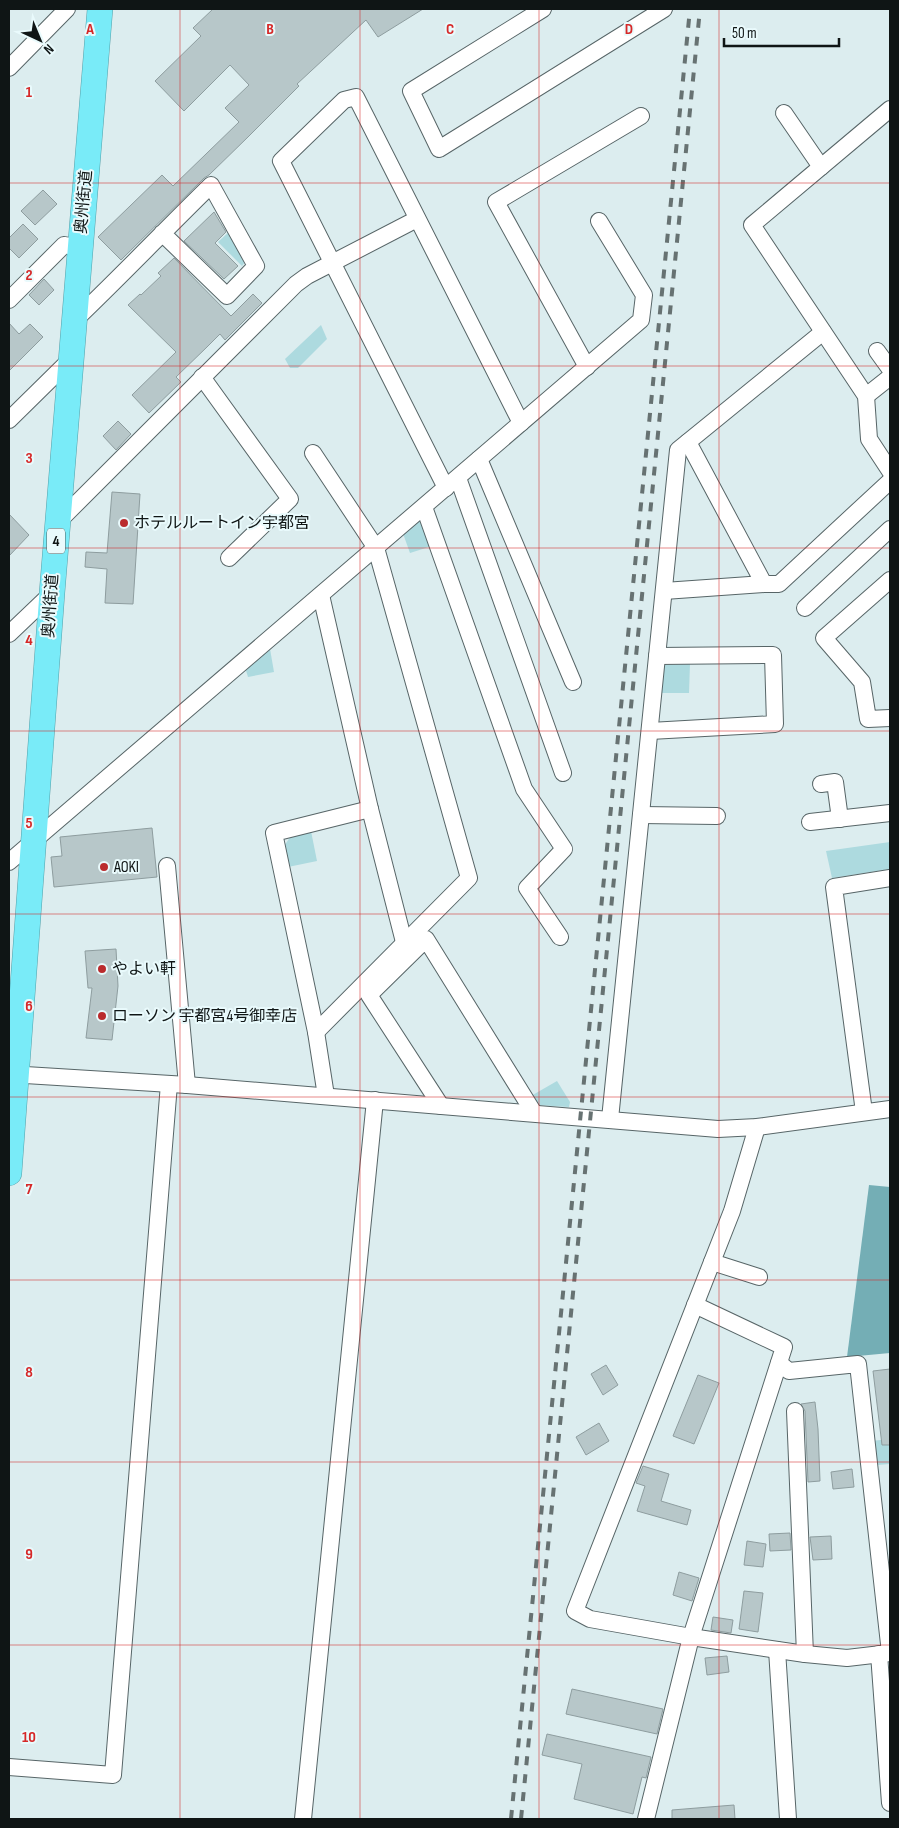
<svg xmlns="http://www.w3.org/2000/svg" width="899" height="1828" font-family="'Sofia Sans Condensed','Noto Sans JP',sans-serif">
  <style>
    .green { fill: #addadf }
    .forest { fill: #74aeb5 }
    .building { fill: #b7c7c9; stroke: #8e9d9f }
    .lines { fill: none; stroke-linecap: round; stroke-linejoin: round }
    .minor-casing { stroke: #576567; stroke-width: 18 }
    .highway-casing { stroke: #54a0a9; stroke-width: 26 }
    .minor { stroke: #fff; stroke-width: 16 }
    .highway { stroke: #79ebf8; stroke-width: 25 }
    .rail { stroke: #677272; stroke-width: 4; stroke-dasharray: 9 9; stroke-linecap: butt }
    .grid { fill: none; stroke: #d62828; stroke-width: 1; stroke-opacity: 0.55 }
    .poi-dot { fill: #ba2b2d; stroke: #e9fafc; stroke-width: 2 }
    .labels { text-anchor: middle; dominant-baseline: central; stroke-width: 4; stroke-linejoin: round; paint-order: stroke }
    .shield { fill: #e9fafc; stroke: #505a5a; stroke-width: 1 }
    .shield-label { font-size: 15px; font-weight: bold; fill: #0f1515 }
    .street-label { font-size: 16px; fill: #0f1515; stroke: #e9fafc }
    .poi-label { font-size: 16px; fill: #0f1515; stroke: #e9fafc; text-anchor: start }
    .grid-label { font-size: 16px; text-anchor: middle; font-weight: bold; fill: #d62828; stroke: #e9fafc; stroke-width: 4; stroke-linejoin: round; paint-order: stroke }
  </style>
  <rect width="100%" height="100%" fill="#dcedef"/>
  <g class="green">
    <path d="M 230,231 L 245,262 L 242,266 L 218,242 Z"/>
    <path d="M 321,325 L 327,339 L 298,368 L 290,368 L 285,359 Z"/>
    <path d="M 422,518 L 432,546 L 410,553 L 401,528 Z"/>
    <path d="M 269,643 L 274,672 L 248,677 L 244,664 Z"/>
    <path d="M 690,664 L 689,693 L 658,693 L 659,671 L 665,665 Z"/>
    <path d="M 311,831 L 317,861 L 288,867 L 284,846 L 291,836 Z"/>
    <path d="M 890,842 L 890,869 L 832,878 L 826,851 Z"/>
    <path d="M 557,1081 L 570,1102 L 569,1107 L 537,1105 L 531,1096 Z"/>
    <path d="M 890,1439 L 890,1464 L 877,1465 L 871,1441 Z"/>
  </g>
  <path class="forest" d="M 869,1185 L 890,1187 L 890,1353 L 847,1357 Z"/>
  <g class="building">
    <path d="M 213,9 L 423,9 L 378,37 L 366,20 L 297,84 L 299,86 L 248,137 L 209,175 L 204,178 L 121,260 L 98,237 L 162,175 L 173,186 L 239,122 L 225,108 L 249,85 L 230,65 L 184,111 L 155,81 L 201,36 L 193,28 Z"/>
    <path d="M 43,190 L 57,204 L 35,225 L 21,211 Z"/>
    <path d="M 214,212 L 226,232 L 215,243 L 238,266 L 224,279 L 184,241 Z"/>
    <path d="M 23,224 L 38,239 L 19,258 L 9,248 L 9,238 Z"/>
    <path d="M 174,258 L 231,316 L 253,294 L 262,303 L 225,340 L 220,334 L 207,347 L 176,377 L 181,382 L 149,413 L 132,395 L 176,352 L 128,305 L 140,294 L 141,295 L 161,276 L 158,273 Z"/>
    <path d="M 44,279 L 54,290 L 39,305 L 29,295 Z"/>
    <path d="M 9,323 L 19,334 L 30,324 L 43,337 L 9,371 Z"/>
    <path d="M 118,421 L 131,434 L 116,450 L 103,436 Z"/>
    <path d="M 112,492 L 140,494 L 133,604 L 105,603 L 107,569 L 85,567 L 86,552 L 107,553 Z"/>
    <path d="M 9,514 L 29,535 L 9,556 Z"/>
    <path d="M 152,828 L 157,877 L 54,887 L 51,857 L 62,856 L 60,837 Z"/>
    <path d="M 116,949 L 118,986 L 112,1040 L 86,1038 L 92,988 L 88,988 L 85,951 Z"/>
    <path d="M 606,1365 L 618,1385 L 603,1395 L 591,1374 Z"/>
    <path d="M 890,1369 L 890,1445 L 882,1445 L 873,1371 Z"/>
    <path d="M 698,1375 L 719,1383 L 694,1444 L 673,1436 Z"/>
    <path d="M 815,1402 L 818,1429 L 820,1481 L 808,1482 L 805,1411 L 801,1404 Z"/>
    <path d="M 599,1423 L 609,1441 L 586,1455 L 576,1437 Z"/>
    <path d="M 643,1466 L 669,1474 L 661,1501 L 691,1510 L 687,1525 L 637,1511 L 645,1486 L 636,1483 Z"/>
    <path d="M 852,1469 L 854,1487 L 833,1489 L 831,1472 Z"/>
    <path d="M 790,1533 L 791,1550 L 770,1551 L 769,1534 Z"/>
    <path d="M 831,1536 L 832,1559 L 813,1560 L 810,1537 Z"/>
    <path d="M 747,1541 L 766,1544 L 763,1567 L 744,1565 Z"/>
    <path d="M 679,1572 L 699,1578 L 692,1601 L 673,1595 Z"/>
    <path d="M 744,1591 L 763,1593 L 758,1632 L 739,1629 Z"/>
    <path d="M 713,1617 L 733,1620 L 731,1633 L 711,1630 Z"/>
    <path d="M 727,1656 L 729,1672 L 707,1675 L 705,1658 Z"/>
    <path d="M 572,1689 L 663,1709 L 657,1734 L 566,1714 Z"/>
    <path d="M 547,1734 L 651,1757 L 646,1778 L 642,1777 L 633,1814 L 574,1799 L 582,1764 L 542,1755 Z"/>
    <path d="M 734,1805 L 735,1819 L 672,1819 L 672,1810 Z"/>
  </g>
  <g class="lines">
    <g class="minor-casing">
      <g id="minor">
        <path d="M 543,9 L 411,91 L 439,149 L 664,9"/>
        <path d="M 9,68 L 67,9"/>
        <path d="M 890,109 L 752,225 L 866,396 L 869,439 L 890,471"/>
        <path d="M 784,113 L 821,167"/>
        <path d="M 9,300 L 64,245 L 81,248"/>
        <path d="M 75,320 C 121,276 165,230 211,185 L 256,266 L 227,296 L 162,233"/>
        <path d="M 877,351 L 890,369"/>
        <path d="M 587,367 L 496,202 L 641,116"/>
        <path d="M 202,377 L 290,499 L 229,558"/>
        <path d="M 866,396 L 890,377"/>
        <path d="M 9,420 L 72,358"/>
        <path d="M 688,442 L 764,584 L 779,584 L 890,481"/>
        <path d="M 313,453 L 376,548 L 469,878 L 316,1032"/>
        <path d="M 479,459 L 573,682"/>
        <path d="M 458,478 L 563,773"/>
        <path d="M 446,488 L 281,161 L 344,100 L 356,97 L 521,423"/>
        <path d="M 424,507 L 524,789 L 564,849 L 527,888 L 560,937"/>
        <path d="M 58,522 L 296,284 L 307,276 L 417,219"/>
        <path d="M 890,580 L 824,638 L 862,682 L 868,719 L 890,718"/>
        <path d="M 664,591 L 764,584"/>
        <path d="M 321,595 L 370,809 L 404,942"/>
        <path d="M 805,608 L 890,529"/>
        <path d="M 9,634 L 52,593"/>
        <path d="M 650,731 L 775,724 L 773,655 L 657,656"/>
        <path d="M 821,784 L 835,782 L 840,819"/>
        <path d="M 641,815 L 717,816"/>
        <path d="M 810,822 L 890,813"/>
        <path d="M 9,862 L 641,320 L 644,295 L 599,221"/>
        <path d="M 167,866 L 187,1085"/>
        <path d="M 9,1074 L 187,1085 L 718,1129 L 757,1127 L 890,1109"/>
        <path d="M 326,1096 L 316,1032 L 274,833 L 370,809"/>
        <path d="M 441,1106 L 369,995 L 426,939 L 534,1113"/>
        <path d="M 864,1112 L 834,887 L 890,878"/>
        <path d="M 610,1119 L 678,450 L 823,332"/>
        <path d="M 757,1127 L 732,1211 L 575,1611 L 590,1619 L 691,1637 L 805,1654 L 847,1658 L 890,1653"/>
        <path d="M 712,1262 L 759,1277"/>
        <path d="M 779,1363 L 789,1371 L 858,1364 L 890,1653"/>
        <path d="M 795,1411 L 805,1654"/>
        <path d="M 777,1650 L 788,1819"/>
        <path d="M 879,1654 L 890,1803"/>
        <path d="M 9,1767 L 113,1775 L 169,1084"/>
        <path d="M 303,1819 L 375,1100"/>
        <path d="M 646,1819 L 691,1637 L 784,1347 L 695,1305"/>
      </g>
    </g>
    <g class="highway-casing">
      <path id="highway" d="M 9,1173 L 52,593 L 100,9"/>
    </g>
    <use href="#minor" class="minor"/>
    <use href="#highway" class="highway"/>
    <g class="rail">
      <path d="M 511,1819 L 690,9"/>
      <path d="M 521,1819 L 700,9"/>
    </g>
  </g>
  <path class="grid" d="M 180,9 L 180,1819M 360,9 L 360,1819M 539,9 L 539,1819M 719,9 L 719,1819M 9,183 L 890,183M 9,366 L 890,366M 9,548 L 890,548M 9,731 L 890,731M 9,914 L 890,914M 9,1097 L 890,1097M 9,1280 L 890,1280M 9,1462 L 890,1462M 9,1645 L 890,1645"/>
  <g class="poi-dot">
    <circle cx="124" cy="523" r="5"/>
    <circle cx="104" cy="867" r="5"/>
    <circle cx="102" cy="969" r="5"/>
    <circle cx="102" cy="1016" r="5"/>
  </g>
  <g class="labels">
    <rect class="shield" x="47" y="528.5" width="18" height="25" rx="4"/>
    <g class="shield-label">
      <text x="56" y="541">4</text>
    </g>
    <g class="street-label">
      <text transform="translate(84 202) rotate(-85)">奥州街道</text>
      <text transform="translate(51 606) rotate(-86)">奥州街道</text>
    </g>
    <g class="poi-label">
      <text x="134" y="523">ホテルルートイン宇都宮</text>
      <text x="114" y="867">AOKI</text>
      <text x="112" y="969">やよい軒</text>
      <text x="112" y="1016">ローソン 宇都宮4号御幸店</text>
    </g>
  </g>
  <g class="grid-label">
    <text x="90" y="34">A</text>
    <text x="270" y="34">B</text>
    <text x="450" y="34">C</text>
    <text x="629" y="34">D</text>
    <text x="29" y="97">1</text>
    <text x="29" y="280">2</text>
    <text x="29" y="463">3</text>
    <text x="29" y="645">4</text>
    <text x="29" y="828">5</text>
    <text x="29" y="1011">6</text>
    <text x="29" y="1194">7</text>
    <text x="29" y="1377">8</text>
    <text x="29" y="1559">9</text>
    <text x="29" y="1742">10</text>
  </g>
  <rect width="899" height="1828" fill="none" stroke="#0f1515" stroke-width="20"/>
  <g transform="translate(40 40) rotate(136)" stroke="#e9fafc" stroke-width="4" paint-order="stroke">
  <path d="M0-4L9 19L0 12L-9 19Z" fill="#0f1515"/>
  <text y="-8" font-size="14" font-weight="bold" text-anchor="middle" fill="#0f1515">N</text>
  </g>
  <path d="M724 38v8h115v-8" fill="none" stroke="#0f1515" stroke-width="2.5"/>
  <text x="732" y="38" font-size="15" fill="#0f1515" stroke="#e9fafc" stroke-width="4" paint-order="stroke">50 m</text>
</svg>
